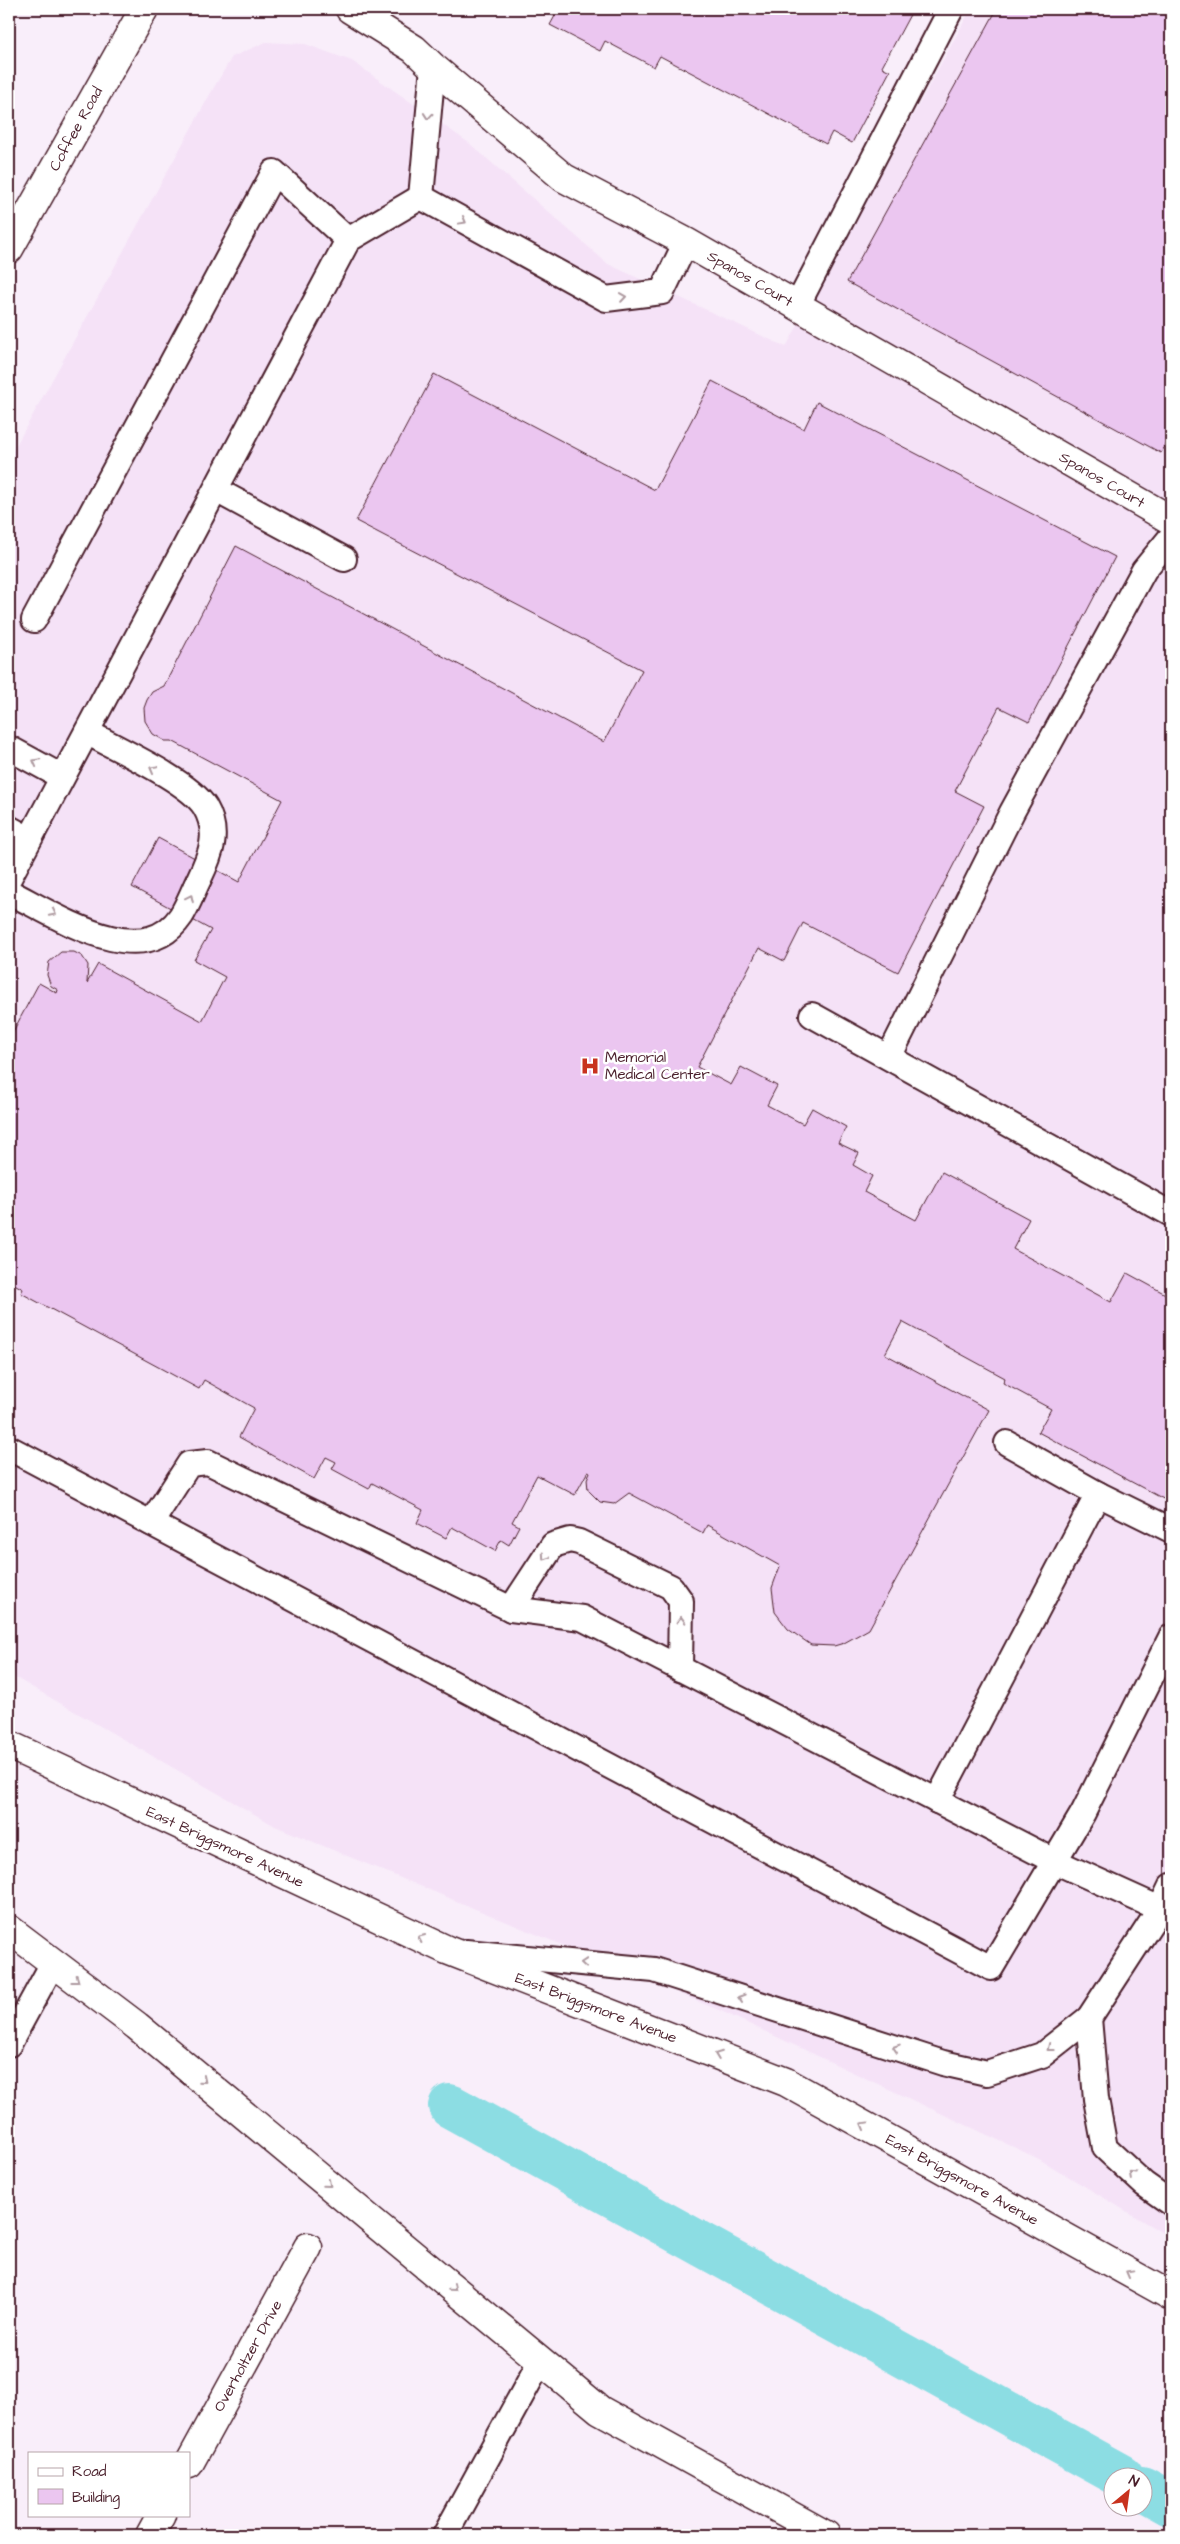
<svg xmlns="http://www.w3.org/2000/svg" width="1180" height="2544" font-family="'Architects Daughter',sans-serif">
  <style>
    .built { fill: #f5e2f7 }
    .lines { fill: none; stroke-linecap: round; stroke-linejoin: round }
    .canal { stroke: #8cdde3; stroke-width: 44 }
    .building { fill: #ebc6f0; stroke: #4a1f2b }
    .service-casing { stroke: #4a1f2b; stroke-width: 28 }
    .minor-casing { stroke: #4a1f2b; stroke-width: 31 }
    .secondary-casing { stroke: #4a1f2b; stroke-width: 31 }
    .service { stroke: #fff; stroke-width: 24 }
    .minor { stroke: #fff; stroke-width: 28 }
    .secondary { stroke: #fff; stroke-width: 28 }
    .oneway { stroke: #ae9aa0 }
    .labels { text-anchor: middle; dominant-baseline: central; stroke-width: 5; stroke-linejoin: round; paint-order: stroke }
    .street-label { font-size: 15px; fill: #4a1f2b; stroke: #fff }
    .poi-label { font-size: 15px; fill: #4a1f2b; stroke: #fff; text-anchor: start }
  </style>
  <rect width="100%" height="100%" fill="#f9eefa"/>
  <filter id="ink" filterUnits="userSpaceOnUse"><feTurbulence type="fractalNoise" baseFrequency=".02" numOctaves="2"/><feDisplacementMap in="SourceGraphic" scale="10" xChannelSelector="R" yChannelSelector="G"/><feConvolveMatrix kernelMatrix="1 2 1 2 8 2 1 2 1" color-interpolation-filters="sRGB"/></filter>
  <g filter="url(#ink)">
    <path class="built" d="M 971,9 L 1171,9 L 1171,2238 L 1039,2159 L 719,2010 L 275,1826 L 9,1674 L 9,458 L 213,89 L 232,57 L 266,42 L 305,44 L 352,61 L 469,143 L 608,264 L 786,347 Z"/>
    <g class="lines">
      <g class="canal">
        <path d="M 450,2106 L 1122,2476"/>
        <path d="M 1142,2488 L 1171,2504"/>
      </g>
    </g>
    <g class="building">
      <path d="M 542,9 L 913,9 L 882,67 L 890,71 L 852,143 L 832,132 L 826,144 L 660,56 L 654,67 L 605,41 L 600,51 L 550,25 L 555,16 Z"/>
      <path d="M 997,9 L 1171,9 L 1171,435 L 1161,453 L 847,282 Z"/>
      <path d="M 434,374 L 655,490 L 712,381 L 804,429 L 817,402 L 1115,557 L 1029,722 L 999,707 L 955,791 L 984,806 L 898,972 L 803,923 L 784,961 L 759,948 L 697,1067 L 731,1085 L 741,1067 L 777,1086 L 767,1105 L 803,1124 L 812,1108 L 846,1127 L 838,1143 L 859,1153 L 853,1165 L 872,1176 L 864,1192 L 916,1220 L 942,1172 L 1029,1219 L 1013,1249 L 1111,1302 L 1127,1273 L 1171,1297 L 1171,1503 L 1038,1432 L 1051,1409 L 1003,1383 L 1005,1378 L 902,1322 L 885,1354 L 989,1410 L 869,1629 L 844,1643 L 834,1646 L 811,1645 L 788,1629 L 775,1612 L 772,1588 L 780,1566 L 707,1525 L 703,1533 L 629,1493 L 614,1504 L 600,1502 L 588,1490 L 587,1479 L 590,1472 L 588,1471 L 575,1495 L 537,1475 L 512,1522 L 519,1526 L 509,1545 L 501,1540 L 495,1551 L 452,1527 L 446,1538 L 417,1523 L 423,1510 L 372,1483 L 369,1489 L 332,1469 L 336,1462 L 326,1457 L 314,1479 L 239,1437 L 254,1408 L 204,1380 L 199,1389 L 21,1293 L 23,1289 L 9,1281 L 9,1039 L 39,983 L 57,993 L 58,990 L 51,986 L 47,975 L 49,962 L 61,952 L 74,952 L 82,956 L 88,965 L 87,983 L 98,964 L 202,1021 L 225,977 L 194,960 L 211,930 L 132,887 L 158,838 L 239,882 L 282,800 L 172,741 L 165,741 L 153,734 L 145,721 L 144,708 L 147,700 L 152,692 L 164,686 L 236,546 L 604,742 L 642,670 L 356,521 Z"/>
    </g>
    <g class="lines">
      <g class="service-casing">
        <g id="service">
          <path d="M 421,197 L 606,299 L 662,292 L 686,242"/>
          <path d="M 421,197 L 433,67"/>
          <path d="M 797,306 L 951,9"/>
          <path d="M 216,490 L 344,559"/>
          <path d="M 34,620 L 274,172 L 348,240"/>
          <path d="M 9,748 L 62,777"/>
          <path d="M 9,828 L 29,839"/>
          <path d="M 9,878 L 348,240 L 421,197"/>
          <path d="M 9,892 C 53,913 141,975 181,916 C 188,905 193,891 199,879 C 211,854 220,833 205,807 C 189,781 115,748 87,732"/>
          <path d="M 812,1015 L 1171,1214"/>
          <path d="M 889,1057 L 1012,812 L 1144,570 L 1171,537"/>
          <path d="M 1007,1443 L 1098,1494 L 1171,1530"/>
          <path d="M 9,1448 L 991,1968 L 1083,1813 L 1171,1637"/>
          <path d="M 151,1523 L 189,1464 L 208,1462 L 511,1609 L 582,1618 L 1054,1861 L 1160,1909 L 1171,1916"/>
          <path d="M 511,1609 L 553,1545 L 570,1540 L 579,1542 L 671,1587 L 681,1601 L 680,1669"/>
          <path d="M 937,1801 L 1098,1494"/>
          <path d="M 466,1952 L 654,1970 L 943,2063 L 987,2073 L 1042,2055 L 1089,2018 L 1160,1909 L 1171,1886"/>
          <path d="M 1089,2018 L 1096,2099 L 1105,2148 L 1144,2184 L 1171,2203"/>
          <path d="M 9,2044 L 53,1963"/>
          <path d="M 445,2535 L 541,2360"/>
        </g>
      </g>
      <g class="minor-casing">
        <g id="minor">
          <path d="M 350,9 L 414,49 L 433,67 L 564,178 L 686,242 L 1171,520"/>
          <path d="M 189,2464 L 308,2247"/>
          <path d="M 150,2535 L 161,2515"/>
        </g>
      </g>
      <g class="secondary-casing">
        <g id="secondary">
          <path d="M 9,249 L 144,9"/>
          <path d="M 9,1745 L 447,1950 L 786,2082 L 1171,2296"/>
          <path d="M 9,1929 L 137,2026 L 600,2410 L 826,2535"/>
        </g>
      </g>
      <use href="#service" class="service"/>
      <use href="#minor" class="minor"/>
      <use href="#secondary" class="secondary"/>
    </g>
    <defs><path id="oneway-chevron" d="M-2-3.5L2.5 0L-2 3.5" fill="none" stroke-width="1.6" stroke-linecap="round" stroke-linejoin="round" transform="scale(1.25)"/></defs>
    <g class="oneway">
      <use href="#oneway-chevron" transform="translate(428 116) rotate(95)"/>
      <use href="#oneway-chevron" transform="translate(463 221) rotate(29)"/>
      <use href="#oneway-chevron" transform="translate(623 297) rotate(-8)"/>
      <use href="#oneway-chevron" transform="translate(36 762) rotate(-152)"/>
      <use href="#oneway-chevron" transform="translate(153 769) rotate(-151)"/>
      <use href="#oneway-chevron" transform="translate(190 898) rotate(-64)"/>
      <use href="#oneway-chevron" transform="translate(53 913) rotate(26)"/>
      <use href="#oneway-chevron" transform="translate(545 1557) rotate(124)"/>
      <use href="#oneway-chevron" transform="translate(681 1620) rotate(-89)"/>
      <use href="#oneway-chevron" transform="translate(421 1938) rotate(-155)"/>
      <use href="#oneway-chevron" transform="translate(584 1963) rotate(-175)"/>
      <use href="#oneway-chevron" transform="translate(76 1980) rotate(37)"/>
      <use href="#oneway-chevron" transform="translate(741 1998) rotate(-162)"/>
      <use href="#oneway-chevron" transform="translate(896 2048) rotate(-162)"/>
      <use href="#oneway-chevron" transform="translate(1050 2048) rotate(142)"/>
      <use href="#oneway-chevron" transform="translate(718 2055) rotate(-159)"/>
      <use href="#oneway-chevron" transform="translate(203 2080) rotate(40)"/>
      <use href="#oneway-chevron" transform="translate(864 2125) rotate(-151)"/>
      <use href="#oneway-chevron" transform="translate(1132 2174) rotate(-137)"/>
      <use href="#oneway-chevron" transform="translate(328 2184) rotate(40)"/>
      <use href="#oneway-chevron" transform="translate(1129 2273) rotate(-151)"/>
      <use href="#oneway-chevron" transform="translate(453 2288) rotate(40)"/>
    </g>
  </g>
  <defs>
    <g id="hospital-bare" transform="scale(1.5)"><path d="M-5-5h3v3.5h4V-5h3V5h-3V1.5h-4V5h-3Z" fill="#c8321e" stroke="#fff" stroke-width="2.5" paint-order="stroke"/></g>
  </defs>
  <g fill-rule="evenodd">
    <use href="#hospital-bare" x="590" y="1066"/>
  </g>
  <g class="labels">
    <g class="street-label">
      <text transform="translate(76 129) rotate(-61)">Coffee Road</text>
      <text transform="translate(750 279) rotate(30)">Spanos Court</text>
      <text transform="translate(1102 480) rotate(30)">Spanos Court</text>
      <text transform="translate(225 1847) rotate(25)">East Briggsmore Avenue</text>
      <text transform="translate(596 2008) rotate(21)">East Briggsmore Avenue</text>
      <text transform="translate(962 2180) rotate(29)">East Briggsmore Avenue</text>
      <text transform="translate(248 2356) rotate(-61)">Overholtzer Drive</text>
    </g>
    <g class="poi-label">
      <text x="605" y="1057">Memorial<tspan x="605" dy="17">Medical Center</tspan></text>
    </g>
  </g>
  <rect width="1180" height="2544" fill="none" stroke="#fff" stroke-width="30"/>
  <rect x="15" y="15" width="1150" height="2514" fill="none" stroke="#4a1f2b" stroke-width="2" filter="url(#ink)"/>
  <rect x="28" y="2452" width="162" height="65" fill="#ffffff" stroke="#b7a5aa"/>
  <rect x="38" y="2468" width="25" height="8" fill="#ffffff" stroke="#b7a5aa"/>
  <text x="72" y="2476" font-size="15" fill="#4a1f2b">Road</text>
  <rect x="38" y="2489" width="25" height="15" fill="#ebc6f0" stroke="#b7a5aa"/>
  <text x="72" y="2502" font-size="15" fill="#4a1f2b">Building</text>
  <g transform="translate(1128 2492) rotate(29)"><circle r="24" fill="#ffffff" stroke="#b7a5aa"/>
  <path d="M0-4L9 19L0 12L-9 19Z" fill="#c8321e"/>
  <text y="-8" font-size="14" font-weight="bold" text-anchor="middle" fill="#4a1f2b">N</text>
  </g>
</svg>
